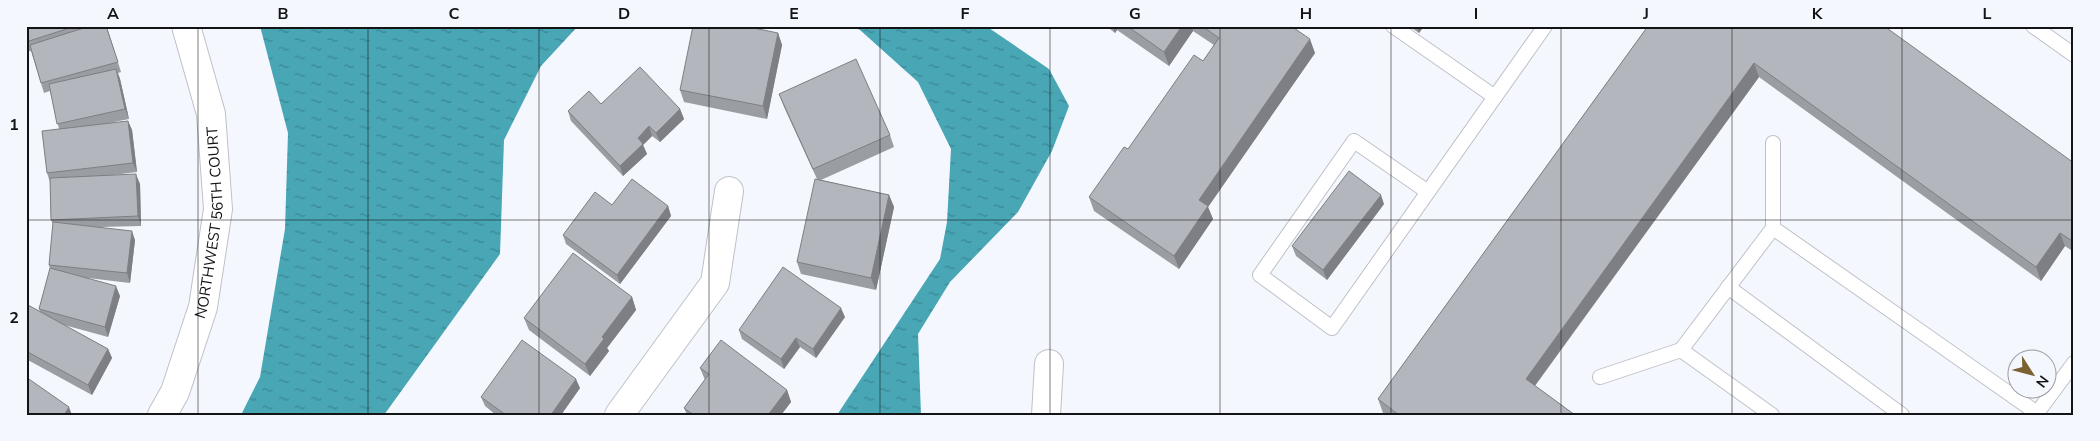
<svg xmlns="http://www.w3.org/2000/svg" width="2100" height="441" font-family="'Nunito Sans',sans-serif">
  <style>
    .water { fill: url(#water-ripples) }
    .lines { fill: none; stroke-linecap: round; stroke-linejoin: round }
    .service-casing { stroke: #bec1c7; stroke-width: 16 }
    .minor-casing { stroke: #bec1c7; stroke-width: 30 }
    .service { stroke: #fff; stroke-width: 14 }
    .minor { stroke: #fff; stroke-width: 28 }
    .wall { fill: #9a9da2 }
    .shaded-wall { fill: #7d7f84 }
    .building { fill: #b3b6bc; stroke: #7d7f84 }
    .grid { fill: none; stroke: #131416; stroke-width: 1; stroke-opacity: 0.55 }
    .labels { text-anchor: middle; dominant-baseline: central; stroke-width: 5; stroke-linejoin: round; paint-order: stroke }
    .street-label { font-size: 15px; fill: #131416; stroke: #f4f7fd }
    .neatline { fill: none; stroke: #131416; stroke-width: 2 }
    .grid-label { font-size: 16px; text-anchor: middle; font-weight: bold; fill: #131416 }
  </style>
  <defs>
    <pattern id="water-ripples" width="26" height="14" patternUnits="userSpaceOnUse" patternTransform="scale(1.25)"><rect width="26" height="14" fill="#48a6b5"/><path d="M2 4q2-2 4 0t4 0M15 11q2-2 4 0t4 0" fill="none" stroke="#3b8692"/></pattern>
  </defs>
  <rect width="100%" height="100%" fill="#f4f7fd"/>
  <g class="water">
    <path d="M 260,26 L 578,26 L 541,66 L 504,140 L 500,254 L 384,415 L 241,415 L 260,377 L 285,229 L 288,133 Z"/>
    <path d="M 851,26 L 986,26 L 1049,69 L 1069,106 L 1052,151 L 1018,212 L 950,282 L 918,334 L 921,415 L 837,415 L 940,259 L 947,222 L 951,149 L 918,82 L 860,30 Z"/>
  </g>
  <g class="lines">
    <g class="service-casing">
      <g id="service">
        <path d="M 1393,26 L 1495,97"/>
        <path d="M 2033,26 L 2074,55"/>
        <path d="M 1773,143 L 1773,228"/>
        <path d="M 1428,192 L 1354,141 L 1260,275 L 1332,328 L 1545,26"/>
        <path d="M 1728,287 L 1902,415"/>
        <path d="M 1600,377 L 1681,350"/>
        <path d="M 1772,415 L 1681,350 L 1773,228 L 2037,413 L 2074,363"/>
      </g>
    </g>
    <g class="minor-casing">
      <g id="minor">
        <path id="s1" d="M 162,415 L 175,392 L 203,307 L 218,209 L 211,114 L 186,26"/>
        <path d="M 619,415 L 715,283 L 729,191"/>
        <path d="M 1046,415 L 1049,364"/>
      </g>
    </g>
    <use href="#service" class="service"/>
    <use href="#minor" class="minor"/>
  </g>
  <g class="wall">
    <path d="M 26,26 L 110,26 L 107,27 L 121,72 L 118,73 L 120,79 L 129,119 L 109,123 L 128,121 L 132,130 L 137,172 L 113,175 L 140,184 L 141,226 L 100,227 L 135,240 L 130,283 L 88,278 L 120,296 L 108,337 L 64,325 L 108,349 L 112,358 L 92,395 L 26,359 L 26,307 L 40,311 L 39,309 L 50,269 L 49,265 L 53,224 L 51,220 L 50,182 L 47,173 L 59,129 L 50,91 L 44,93 L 31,51 L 26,52 Z"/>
    <path d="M 1106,26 L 1291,26 L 1315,53 L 1208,207 L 1213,219 L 1179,269 L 1094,211 L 1089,197 L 1128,149 L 1203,61 L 1214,45 L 1193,31 L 1169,66 L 1117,30 L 1115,33 Z"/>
    <path d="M 1409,26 L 1424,26 L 1419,33 Z"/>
    <path d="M 1648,26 L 2074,163 L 2074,252 L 2065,246 L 2041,281 L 1759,77 L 1535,386 L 1575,415 L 1385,415 L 1383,413 L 1378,399 Z"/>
    <path d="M 778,33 L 782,45 L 767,119 L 684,102 L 680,90 Z"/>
    <path d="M 779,94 L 890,135 L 894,147 L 821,180 L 889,195 L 894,207 L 876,290 L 801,274 L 797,262 L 817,179 L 784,107 Z"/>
    <path d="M 601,104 L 680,109 L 684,119 L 660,142 L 652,136 L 643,145 L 647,154 L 623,176 L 571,121 L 568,111 Z"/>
    <path d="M 1384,204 L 1327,280 L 1296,256 L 1292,246 Z"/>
    <path d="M 612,205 L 668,206 L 671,216 L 620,284 L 566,244 L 563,235 Z"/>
    <path d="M 632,297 L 636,310 L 607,348 L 609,351 L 590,376 L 529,330 L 524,318 Z"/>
    <path d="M 845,317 L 816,358 L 800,347 L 784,369 L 742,339 L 739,330 Z"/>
    <path d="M 700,368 L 787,390 L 791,402 L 781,415 L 687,415 L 684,408 L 705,380 Z"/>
    <path d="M 580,388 L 561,415 L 496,415 L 485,406 L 481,397 Z"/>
  </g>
  <g class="shaded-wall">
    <path d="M 1113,26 L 1116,26 L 1117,30 L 1115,33 Z"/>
    <path d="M 1182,26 L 1192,26 L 1193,31 L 1169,66 L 1164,52 Z"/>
    <path d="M 1416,26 L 1424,26 L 1419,33 Z"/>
    <path d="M 778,33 L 782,45 L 767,119 L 763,106 Z"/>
    <path d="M 1310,39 L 1315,53 L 1208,207 L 1213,219 L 1179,269 L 1174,256 L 1199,200 Z"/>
    <path d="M 1754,63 L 1759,77 L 1530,392 L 1526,379 Z"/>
    <path d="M 116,69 L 120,79 L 129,119 L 125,109 Z"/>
    <path d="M 680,109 L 684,119 L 660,142 L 656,133 Z"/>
    <path d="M 128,121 L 132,130 L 137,172 L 133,163 Z"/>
    <path d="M 649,126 L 652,136 L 643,145 L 647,154 L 623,176 L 620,166 L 638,138 Z"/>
    <path d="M 136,174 L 140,184 L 141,226 L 138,216 Z"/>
    <path d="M 889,195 L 894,207 L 876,290 L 871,278 Z"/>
    <path d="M 1381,195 L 1384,204 L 1327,280 L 1323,270 Z"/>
    <path d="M 668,206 L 671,216 L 620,284 L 617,275 Z"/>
    <path d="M 132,231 L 135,240 L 130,283 L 127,273 Z"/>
    <path d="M 2060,233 L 2065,246 L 2041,281 L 2036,267 Z"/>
    <path d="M 116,286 L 120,296 L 108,337 L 105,327 Z"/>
    <path d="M 632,297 L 636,310 L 607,348 L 609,351 L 590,376 L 585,364 L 602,337 Z"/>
    <path d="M 841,308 L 845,317 L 816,358 L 813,349 Z"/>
    <path d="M 796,338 L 800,347 L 784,369 L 781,359 Z"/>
    <path d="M 108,349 L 112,358 L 92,395 L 88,385 Z"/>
    <path d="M 576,379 L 580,388 L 561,415 L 551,415 Z"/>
    <path d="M 787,390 L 791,402 L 781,415 L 768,415 Z"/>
    <path d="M 69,407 L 72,415 L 64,415 Z"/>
  </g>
  <g class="building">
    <path d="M 26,26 L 76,26 L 26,42 Z"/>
    <path d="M 90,26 L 106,26 L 118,62 L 41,83 L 30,45 Z"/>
    <path d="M 693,26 L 744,26 L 778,33 L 763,106 L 680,90 Z"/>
    <path d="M 1127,26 L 1182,26 L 1164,52 Z"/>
    <path d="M 1202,26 L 1291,26 L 1310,39 L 1199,200 L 1208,206 L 1174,256 L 1089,197 L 1124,147 L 1128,149 L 1194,55 L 1203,61 L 1219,38 Z"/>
    <path d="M 1648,26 L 1884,26 L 2074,163 L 2074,242 L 2060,233 L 2036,267 L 1754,63 L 1526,379 L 1575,415 L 1399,415 L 1378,399 Z"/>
    <path d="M 856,59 L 890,135 L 813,169 L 779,94 Z"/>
    <path d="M 640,67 L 680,109 L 656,133 L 649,126 L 638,138 L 643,144 L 620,166 L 568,111 L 589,91 L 601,104 Z"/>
    <path d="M 116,69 L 125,109 L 57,124 L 49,84 Z"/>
    <path d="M 128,121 L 133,163 L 47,173 L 42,131 Z"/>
    <path d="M 1349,171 L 1381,195 L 1323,270 L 1292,246 Z"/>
    <path d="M 136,174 L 138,216 L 51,220 L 50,178 Z"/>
    <path d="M 632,179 L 668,206 L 617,275 L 563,235 L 595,192 L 612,205 Z"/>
    <path d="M 815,179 L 889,195 L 871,278 L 797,262 Z"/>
    <path d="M 53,222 L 132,231 L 127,273 L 49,265 Z"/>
    <path d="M 573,253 L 632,297 L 602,337 L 604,339 L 585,364 L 524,318 Z"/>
    <path d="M 783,267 L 841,308 L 813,349 L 796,338 L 781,359 L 739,330 Z"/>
    <path d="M 50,268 L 116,286 L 105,327 L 39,309 Z"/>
    <path d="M 28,305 L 108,349 L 88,385 L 26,351 L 26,307 Z"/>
    <path d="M 522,340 L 576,379 L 551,415 L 506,415 L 481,397 Z"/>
    <path d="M 721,340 L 787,390 L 768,415 L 694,415 L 684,408 L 709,374 L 700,368 Z"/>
    <path d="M 26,377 L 69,407 L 64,415 L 26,415 Z"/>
  </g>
  <path class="grid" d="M 198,26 L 198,415M 368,26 L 368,415M 539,26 L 539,415M 709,26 L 709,415M 880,26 L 880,415M 1050,26 L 1050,415M 1220,26 L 1220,415M 1391,26 L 1391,415M 1561,26 L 1561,415M 1732,26 L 1732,415M 1902,26 L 1902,415M 26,220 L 2074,220"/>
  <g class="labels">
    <g class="street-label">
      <text stroke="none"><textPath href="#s1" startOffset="201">NORTHWEST 56TH COURT</textPath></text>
    </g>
  </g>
  <rect width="2100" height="441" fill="none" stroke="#f4f7fd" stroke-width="55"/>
  <g transform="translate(2032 374) rotate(126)"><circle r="24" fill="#f4f7fd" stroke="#9a9ca1"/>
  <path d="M0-4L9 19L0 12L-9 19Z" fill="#7b6132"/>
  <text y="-8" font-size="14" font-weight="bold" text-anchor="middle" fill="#131416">N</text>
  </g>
  <rect x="28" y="28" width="2044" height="386" class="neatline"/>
  <g class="grid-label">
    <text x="113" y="19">A</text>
    <text x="283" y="19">B</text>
    <text x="454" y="19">C</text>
    <text x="624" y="19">D</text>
    <text x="794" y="19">E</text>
    <text x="965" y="19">F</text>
    <text x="1135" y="19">G</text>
    <text x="1306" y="19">H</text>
    <text x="1476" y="19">I</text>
    <text x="1646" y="19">J</text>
    <text x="1817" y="19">K</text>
    <text x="1987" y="19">L</text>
    <text x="14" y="130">1</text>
    <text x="14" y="323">2</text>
  </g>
</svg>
